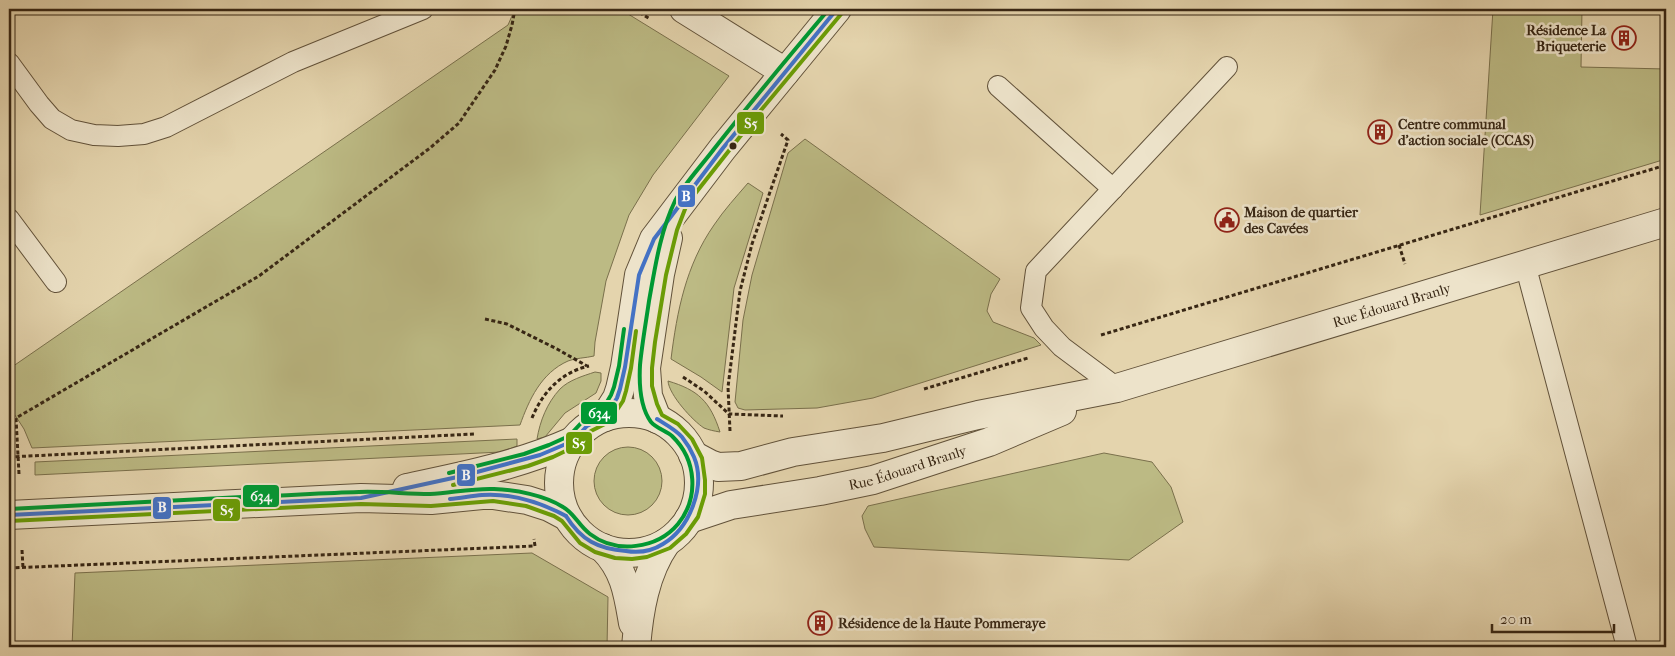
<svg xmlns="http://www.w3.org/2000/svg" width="1675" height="656" font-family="'IM FELL French Canon',serif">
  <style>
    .green { fill: #bcba84; stroke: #7a704c }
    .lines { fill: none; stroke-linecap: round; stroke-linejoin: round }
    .lane-casing { stroke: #62523a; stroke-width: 22 }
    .street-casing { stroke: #62523a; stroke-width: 30 }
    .path { stroke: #372614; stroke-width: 3; stroke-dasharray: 4 2.5; stroke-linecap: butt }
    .lane { stroke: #ede3ca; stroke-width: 20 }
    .street { stroke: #ede3ca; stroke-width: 28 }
    .bus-1-casing { stroke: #ede3ca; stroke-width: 8 }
    .bus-2-casing { stroke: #ede3ca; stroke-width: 8 }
    .bus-3-casing { stroke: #ede3ca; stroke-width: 8 }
    .bus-1 { stroke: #4472c4; stroke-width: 4 }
    .bus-2 { stroke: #6b9c06; stroke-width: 4 }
    .bus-3 { stroke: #093; stroke-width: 4 }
    .bus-dot { fill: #372614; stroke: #ede3ca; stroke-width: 2 }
    .labels { text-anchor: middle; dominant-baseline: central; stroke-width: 5; stroke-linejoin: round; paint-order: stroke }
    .poi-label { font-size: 14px; font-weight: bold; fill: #372614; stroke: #ede3ca; text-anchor: start }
    .street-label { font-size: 14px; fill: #372614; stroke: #ede3ca }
    .line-badge { stroke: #ede3ca; stroke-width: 2 }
    .badge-label { font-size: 14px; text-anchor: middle; font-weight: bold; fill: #fff }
  </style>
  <rect width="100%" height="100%" fill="#e4d4ad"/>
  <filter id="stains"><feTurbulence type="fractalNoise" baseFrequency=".004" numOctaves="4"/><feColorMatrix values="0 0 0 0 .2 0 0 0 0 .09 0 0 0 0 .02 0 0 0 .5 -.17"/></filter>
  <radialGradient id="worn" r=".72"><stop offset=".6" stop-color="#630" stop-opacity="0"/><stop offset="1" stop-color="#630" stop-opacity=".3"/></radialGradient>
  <g class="green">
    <path d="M 515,9 L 620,9 L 729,76 L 653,175 L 629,215 L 606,281 L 595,342 L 594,356 C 586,358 575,358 568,361 C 541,373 529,400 520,425 L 32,448 L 24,429 L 9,406 L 9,369 L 508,25 Z"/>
    <path d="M 1493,9 L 1582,9 L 1581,67 L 1666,69 L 1666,159 L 1480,215 Z"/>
    <path d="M 805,139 L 1000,279 L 991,294 L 987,311 L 993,322 L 1034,338 L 1041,345 L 873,398 L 817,408 L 745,410 L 738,408 L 735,402 L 743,320 L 752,275 L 788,153 Z"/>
    <path d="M 748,183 L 763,193 L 734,288 L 722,392 L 701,377 L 671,359 C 677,311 686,265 714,225 C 724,210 736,197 748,183 Z"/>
    <path d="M 595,372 L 601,373 L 601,381 L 596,393 L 565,413 L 545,437 L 537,439 C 540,421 547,403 560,389 C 569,380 583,376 595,372 Z"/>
    <path d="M 668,381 C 698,390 710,401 720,432 C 714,431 709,430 704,428 C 693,421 669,395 668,381 Z"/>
    <path d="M 517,439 L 517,446 L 501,452 L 35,475 L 35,462 Z"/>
    <circle cx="628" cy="481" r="34"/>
    <path d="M 1104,453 L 1152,462 L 1171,487 L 1183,522 L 1129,560 L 874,547 L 865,529 L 862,516 L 868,506 Z"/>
    <path d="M 532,553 L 608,597 L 607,647 L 72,647 L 75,573 Z"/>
  </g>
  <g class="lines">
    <g class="lane-casing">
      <g id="lane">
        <path d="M 9,63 L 39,104 L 52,119 L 71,130 L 94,135 L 118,136 L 144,134 L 166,127 L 293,62 L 423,9"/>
        <path d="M 998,86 L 1113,189"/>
        <path d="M 9,219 L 56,282"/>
        <path d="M 1525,264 L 1627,647"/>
        <path d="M 1117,388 L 1062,347 L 1044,328 L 1031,308 L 1036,271 L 1227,67"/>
      </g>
    </g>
    <g class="street-casing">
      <g id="street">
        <path d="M 684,9 L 785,72"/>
        <circle cx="629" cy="483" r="70"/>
        <path d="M 605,417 L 617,398 L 620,389 L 625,367 L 639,275 L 654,239 L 723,148 L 837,9"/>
        <path d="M 657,419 L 648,396 L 646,368 L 660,274 L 668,238"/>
        <path id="s1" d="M 693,455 L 710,464 L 718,467 L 741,466 L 793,452 L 883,438 L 978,415 L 1117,388 L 1666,222"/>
        <path d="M 407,488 C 464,476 519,465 573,441"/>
        <path d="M 9,515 L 361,498 L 431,500 L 482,495 L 493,495 L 527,500 L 549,507 L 566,516"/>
        <path id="s2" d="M 689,519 L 731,505 L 820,491 L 873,480 L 989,442 L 1062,411"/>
        <path d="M 603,548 C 625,570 628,594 633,623"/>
        <path d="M 636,647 C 639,611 645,573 666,543"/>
      </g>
    </g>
    <g class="path">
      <path d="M 634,9 L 650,19"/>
      <path d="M 1399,245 L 1405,264"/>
      <path d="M 485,319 L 507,324 L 557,349 L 587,366"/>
      <path d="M 1101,335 L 1666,165"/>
      <path d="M 683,377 L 704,391 L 729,414 L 783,416"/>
      <path d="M 924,389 L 1028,358"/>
      <path d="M 532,418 C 542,393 561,372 589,366"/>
      <path d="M 730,431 L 728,387 L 740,291 L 752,244 L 788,140 L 781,134"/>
      <path d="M 9,457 L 474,434"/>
      <path d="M 19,474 L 16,418 L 259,276 L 430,148 L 459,123 L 495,70 L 506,46 L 512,25 L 515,9"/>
      <path d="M 22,550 L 23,568"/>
      <path d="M 9,568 L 535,546 L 534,539"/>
    </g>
    <use href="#lane" class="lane"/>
    <use href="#street" class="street"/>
    <g class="bus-1-casing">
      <g id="bus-1">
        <path d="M 605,417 L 617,398 L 620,389 L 625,367 L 639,275 L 654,239 L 723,148 L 837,9"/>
        <path d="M 450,499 C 461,498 471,496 482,495 C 511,493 540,502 566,516"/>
        <path d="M 9,515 L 361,498 L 462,476 L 540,455 L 573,441 L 587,426 L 605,417"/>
        <path d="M 566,516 C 581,540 598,549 626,551 C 638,553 652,551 663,544 C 690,528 706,486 694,457 C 691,450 686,442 682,437 C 676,430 665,424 657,419"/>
      </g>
    </g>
    <g class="bus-2-casing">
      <g id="bus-2">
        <path d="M 453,485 L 528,466 L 553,457 L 576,446 L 591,431 L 609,422 L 623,401 L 626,391 L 631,368 L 636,331"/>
        <path d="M 9,521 L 361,504 L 431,506 L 493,501 L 526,506 L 554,516 L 562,521 L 580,543 L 595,552 L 615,558 L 632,559 L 647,557 L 670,548 L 686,534 L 698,517 L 705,494 L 705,480 L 702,458 L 692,439 L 678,424 L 662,415 L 657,404 L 652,386 L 652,368 L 655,342 L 666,275 L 677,230 L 687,204 L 757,115 L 842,13"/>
      </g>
    </g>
    <g class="bus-3-casing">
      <g id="bus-3">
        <path d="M 449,473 L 524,454 L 549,445 L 569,436 L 583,421 L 601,412 L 611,395 L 614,387 L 619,366 L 624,329"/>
        <path d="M 9,509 C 86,505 164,501 242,497 C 281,496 320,493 359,492 C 382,491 406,494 430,494 C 451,493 473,488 494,489 C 516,490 544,495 563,507 C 574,513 579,526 590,534 C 616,554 657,549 678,524 C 699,498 697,460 672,436 C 666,431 656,428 651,422 C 640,407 639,383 640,365 C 642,344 646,322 649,301 C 655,268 660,232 675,201 C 684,184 702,165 714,149 C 751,102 790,55 829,9"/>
      </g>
    </g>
    <use href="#bus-1" class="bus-1"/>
    <use href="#bus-2" class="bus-2"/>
    <use href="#bus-3" class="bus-3"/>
  </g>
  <defs>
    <g id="building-ring" transform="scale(1.25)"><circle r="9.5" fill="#ede3ca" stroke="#8f2418" stroke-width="1.5"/><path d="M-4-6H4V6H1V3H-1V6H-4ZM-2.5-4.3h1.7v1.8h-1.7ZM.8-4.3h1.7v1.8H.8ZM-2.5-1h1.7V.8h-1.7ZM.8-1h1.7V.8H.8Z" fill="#8f2418"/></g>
    <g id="civic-ring" transform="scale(1.25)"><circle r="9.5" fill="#ede3ca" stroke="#8f2418" stroke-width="1.5"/><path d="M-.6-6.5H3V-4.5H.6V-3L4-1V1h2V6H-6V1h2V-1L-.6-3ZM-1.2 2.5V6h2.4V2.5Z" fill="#8f2418"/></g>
  </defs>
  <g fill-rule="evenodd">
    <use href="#building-ring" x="1624" y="38"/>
    <use href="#building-ring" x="1380" y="132"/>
    <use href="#civic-ring" x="1227" y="220"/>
    <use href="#building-ring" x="820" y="623"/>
  </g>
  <circle class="bus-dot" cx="733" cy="146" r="4.5"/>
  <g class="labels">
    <g class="poi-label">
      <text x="1606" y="30" text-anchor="end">Résidence La<tspan x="1606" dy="16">Briqueterie</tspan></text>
      <text x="1398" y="124">Centre communal<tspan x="1398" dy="16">d'action sociale (CCAS)</tspan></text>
      <text x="1244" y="212">Maison de quartier<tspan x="1244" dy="16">des Cavées</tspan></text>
      <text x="838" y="623">Résidence de la Haute Pommeraye</text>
    </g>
    <g class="street-label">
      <text stroke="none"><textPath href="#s1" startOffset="722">Rue Édouard Branly</textPath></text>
      <text stroke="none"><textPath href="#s2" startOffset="225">Rue Édouard Branly</textPath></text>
    </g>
  </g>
  <g class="line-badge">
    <rect x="736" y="111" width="29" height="24" rx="5" fill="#6b9c06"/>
    <rect x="677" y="184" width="19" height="24" rx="5" fill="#4472c4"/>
    <rect x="580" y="401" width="38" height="24" rx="5" fill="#093"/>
    <rect x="565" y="431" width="28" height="24" rx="5" fill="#6b9c06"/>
    <rect x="456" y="463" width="20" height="24" rx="5" fill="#4472c4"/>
    <rect x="242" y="484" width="38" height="24" rx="5" fill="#093"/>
    <rect x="152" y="496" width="20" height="24" rx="5" fill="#4472c4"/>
    <rect x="212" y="498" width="29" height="24" rx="5" fill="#6b9c06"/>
  </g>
  <g class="badge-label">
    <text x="751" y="128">S5</text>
    <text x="686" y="201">B</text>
    <text x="599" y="418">634</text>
    <text x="579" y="448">S5</text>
    <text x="466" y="480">B</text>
    <text x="261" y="501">634</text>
    <text x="162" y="512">B</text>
    <text x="227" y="515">S5</text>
  </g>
  <rect width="1675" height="656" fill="none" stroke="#e4d4ad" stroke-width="30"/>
  <rect x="10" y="10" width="1655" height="636" fill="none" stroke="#372614" stroke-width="2.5"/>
  <rect x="15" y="15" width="1645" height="626" fill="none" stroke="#372614"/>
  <path d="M1492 624v8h122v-8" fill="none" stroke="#372614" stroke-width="2.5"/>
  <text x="1500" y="624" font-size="15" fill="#372614" stroke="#ede3ca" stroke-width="4" paint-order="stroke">20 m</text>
  <rect width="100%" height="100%" filter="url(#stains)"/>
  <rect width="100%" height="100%" fill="url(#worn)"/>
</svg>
